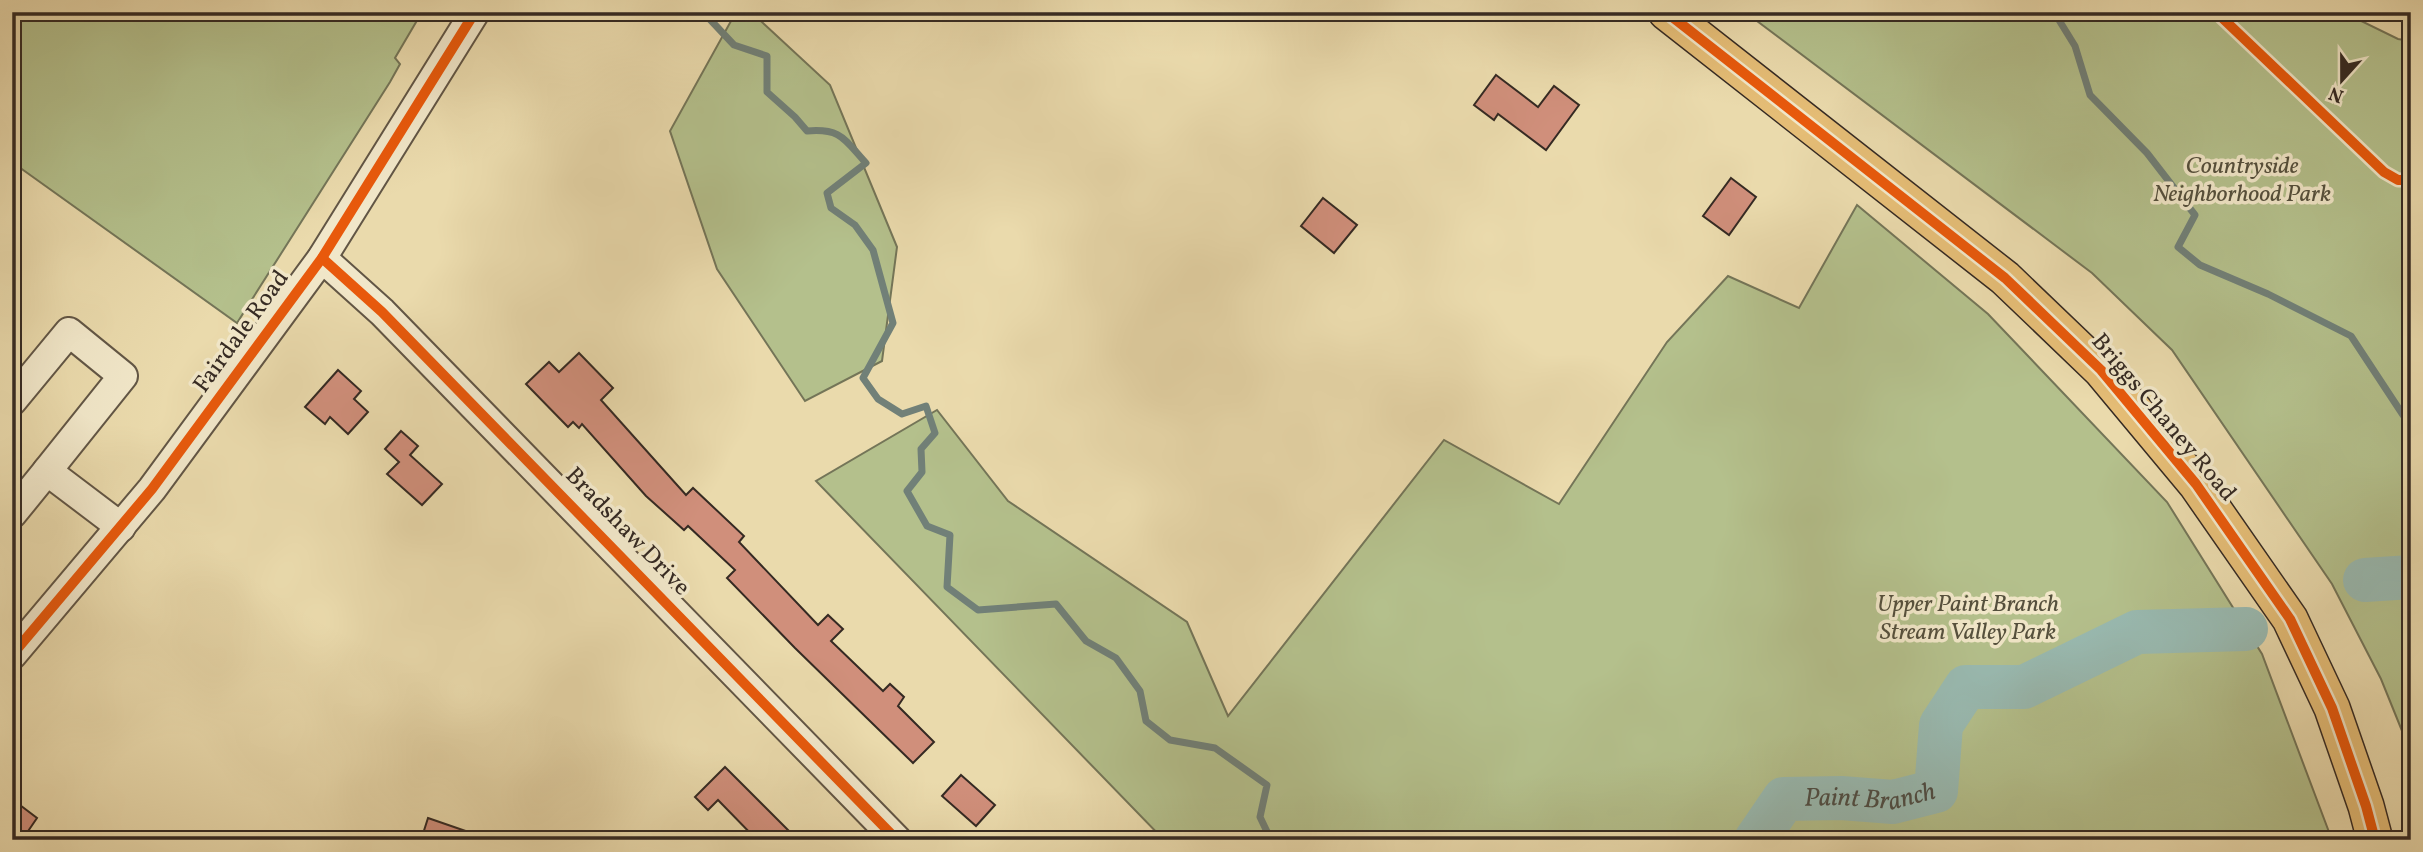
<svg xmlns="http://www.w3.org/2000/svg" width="2423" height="852" font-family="Vollkorn,serif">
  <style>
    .green { fill: #b4c08c; stroke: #747558; stroke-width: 2 }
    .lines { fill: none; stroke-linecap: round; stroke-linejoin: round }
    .stream { stroke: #718078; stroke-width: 7 }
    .river { stroke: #99bab1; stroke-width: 44 }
    .building { fill: #d08f7b; stroke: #352a23; stroke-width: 2 }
    .minor-casing { stroke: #625645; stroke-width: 32 }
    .major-casing { stroke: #352a23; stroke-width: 38 }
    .minor { stroke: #f1e7c9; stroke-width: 28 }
    .major { stroke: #e5bd76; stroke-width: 35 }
    .cycleway-casing { stroke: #f1e7c9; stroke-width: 15 }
    .cycleway { stroke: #e8590c; stroke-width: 10 }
    .labels { text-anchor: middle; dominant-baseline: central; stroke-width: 7; stroke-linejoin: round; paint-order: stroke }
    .park-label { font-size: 24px; font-style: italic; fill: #55503d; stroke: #f1e7c9 }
    .street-label { font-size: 24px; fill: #352a23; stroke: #f1e7c9 }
    .water-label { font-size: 26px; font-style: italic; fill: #4e4e46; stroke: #f1e7c9 }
  </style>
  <rect width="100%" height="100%" fill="#eadaac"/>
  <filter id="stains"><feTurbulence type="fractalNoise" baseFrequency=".00286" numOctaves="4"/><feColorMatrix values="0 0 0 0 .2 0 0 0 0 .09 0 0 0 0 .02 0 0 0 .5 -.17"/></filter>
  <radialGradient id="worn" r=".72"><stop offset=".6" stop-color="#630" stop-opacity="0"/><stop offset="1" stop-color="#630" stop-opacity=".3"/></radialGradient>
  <g class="green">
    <path d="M 12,12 L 422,12 L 395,58 L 400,64 L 390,82 L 237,323 L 12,162 Z"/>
    <path d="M 736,12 L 751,12 L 830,85 L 897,247 L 882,361 L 805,401 L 717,269 L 670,131 Z"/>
    <path d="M 1745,12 L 2343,12 L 2398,39 L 2411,41 L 2411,753 L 2381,679 L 2332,584 L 2172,350 L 2092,273 Z"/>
    <path d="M 1857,205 L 1988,314 L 2167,502 L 2262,654 L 2332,840 L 1164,840 L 816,481 L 937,410 L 1008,501 L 1187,622 L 1228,716 L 1444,440 L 1559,504 L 1667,342 L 1728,276 L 1799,308 Z"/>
  </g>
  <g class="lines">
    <g class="stream">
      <path d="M 703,12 L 734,45 L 767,56 L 767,92 L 795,117 L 807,131 C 841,128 844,139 866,163 L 827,193 L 831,208 L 855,225 L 873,250 L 893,323 L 863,378 L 878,399 L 902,414 L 926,406 L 935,433 L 921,449 L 922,472 L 907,491 L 927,526 L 950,535 L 947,587 L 978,610 L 1056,604 L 1086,641 L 1116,658 L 1140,691 L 1146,721 L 1170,740 L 1215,748 L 1267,785 L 1260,817 L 1271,840"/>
      <path d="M 2054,12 L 2075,46 L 2090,95 L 2147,153 L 2195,215 L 2178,247 L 2200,265 L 2268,294 L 2351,336 L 2403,415 L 2411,419"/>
    </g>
    <g class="river">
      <path d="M 2365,580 L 2411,577"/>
      <path id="s1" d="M 1756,840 L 1784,799 L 1841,798 L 1893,802 L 1936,791 L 1941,725 L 1966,687 L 2024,687 L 2137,632 L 2246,629"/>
    </g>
  </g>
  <g class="building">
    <path d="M 1496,75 L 1538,107 L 1554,86 L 1579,105 L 1546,150 L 1498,114 L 1494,120 L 1474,105 Z"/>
    <path d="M 1731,178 L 1756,197 L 1729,235 L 1703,216 Z"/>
    <path d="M 1323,198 L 1357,225 L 1334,253 L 1301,226 Z"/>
    <path d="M 579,353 L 613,388 L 601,400 L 686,495 L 693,488 L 744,536 L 739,542 L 818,625 L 828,615 L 843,629 L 831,641 L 883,691 L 890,684 L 904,697 L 898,706 L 934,742 L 913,763 L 795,648 L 727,578 L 735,570 L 688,526 L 684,530 L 646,496 L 582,424 L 579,428 L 573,422 L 568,427 L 526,384 L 549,362 L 559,372 Z"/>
    <path d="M 338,370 L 361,391 L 354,399 L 368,412 L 348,434 L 330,417 L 325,424 L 305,407 Z"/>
    <path d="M 401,431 L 418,446 L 410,455 L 442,484 L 422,505 L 387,474 L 399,462 L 385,449 Z"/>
    <path d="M 725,767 L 798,840 L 757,840 L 718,800 L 708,810 L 695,797 Z"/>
    <path d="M 961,775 L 995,805 L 976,826 L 942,796 Z"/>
    <path d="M 12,799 L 37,818 L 22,840 L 12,840 Z"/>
    <path d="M 428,818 L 483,837 L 483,840 L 421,840 Z"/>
  </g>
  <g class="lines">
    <g class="minor-casing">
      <g id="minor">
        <path d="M 322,258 L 382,312 L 897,840"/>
        <path d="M 12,401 L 69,332 L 123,376 L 47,471 L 121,527"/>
        <path d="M 12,514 L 47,471"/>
        <path d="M 12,655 L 152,489 L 322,258 L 475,12"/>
      </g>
    </g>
    <g class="major-casing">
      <path id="major" d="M 1666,12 L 2005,278 L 2101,370 L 2196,484 L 2290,619 L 2332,708 L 2366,806 L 2375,840"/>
    </g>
    <use href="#minor" class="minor"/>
    <use href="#major" class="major"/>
    <g class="cycleway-casing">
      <g id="cycleway">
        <path d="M 1666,12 L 2005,278 L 2101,370 L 2196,484 L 2290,619 L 2332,708 L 2366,806 L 2375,840"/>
        <path d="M 2216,12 L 2384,172 L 2398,180 L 2411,180"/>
        <path d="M 322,258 L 382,312 L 897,840"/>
        <path d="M 12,655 L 152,489 L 322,258 L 475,12"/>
      </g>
    </g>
    <use href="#cycleway" class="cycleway"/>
  </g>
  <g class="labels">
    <g class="park-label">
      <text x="2242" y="167">Countryside<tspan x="2242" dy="28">Neighborhood Park</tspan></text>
      <text x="1968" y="605">Upper Paint Branch<tspan x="1968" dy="28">Stream Valley Park</tspan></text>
    </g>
    <g class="street-label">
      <text transform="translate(242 332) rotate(-54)">Fairdale Road</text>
      <text transform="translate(2163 418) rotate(50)">Briggs Chaney Road</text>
      <text transform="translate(627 532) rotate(46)">Bradshaw Drive</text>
    </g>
    <g class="water-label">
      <text stroke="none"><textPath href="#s1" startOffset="136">Paint Branch</textPath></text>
    </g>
  </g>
  <rect width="2423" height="852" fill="none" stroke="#eadaac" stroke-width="42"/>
  <rect x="14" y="14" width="2395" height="824" fill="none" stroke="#352a23" stroke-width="3.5"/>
  <rect x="21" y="21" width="2381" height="810" fill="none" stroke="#352a23" stroke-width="2"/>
  <g transform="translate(2342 80) rotate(201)" stroke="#f1e7c9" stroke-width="5" paint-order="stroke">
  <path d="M0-5L12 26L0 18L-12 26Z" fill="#352a23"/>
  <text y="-10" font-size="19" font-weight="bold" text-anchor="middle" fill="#352a23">N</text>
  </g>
  <rect width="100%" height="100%" filter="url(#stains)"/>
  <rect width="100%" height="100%" fill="url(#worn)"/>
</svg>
